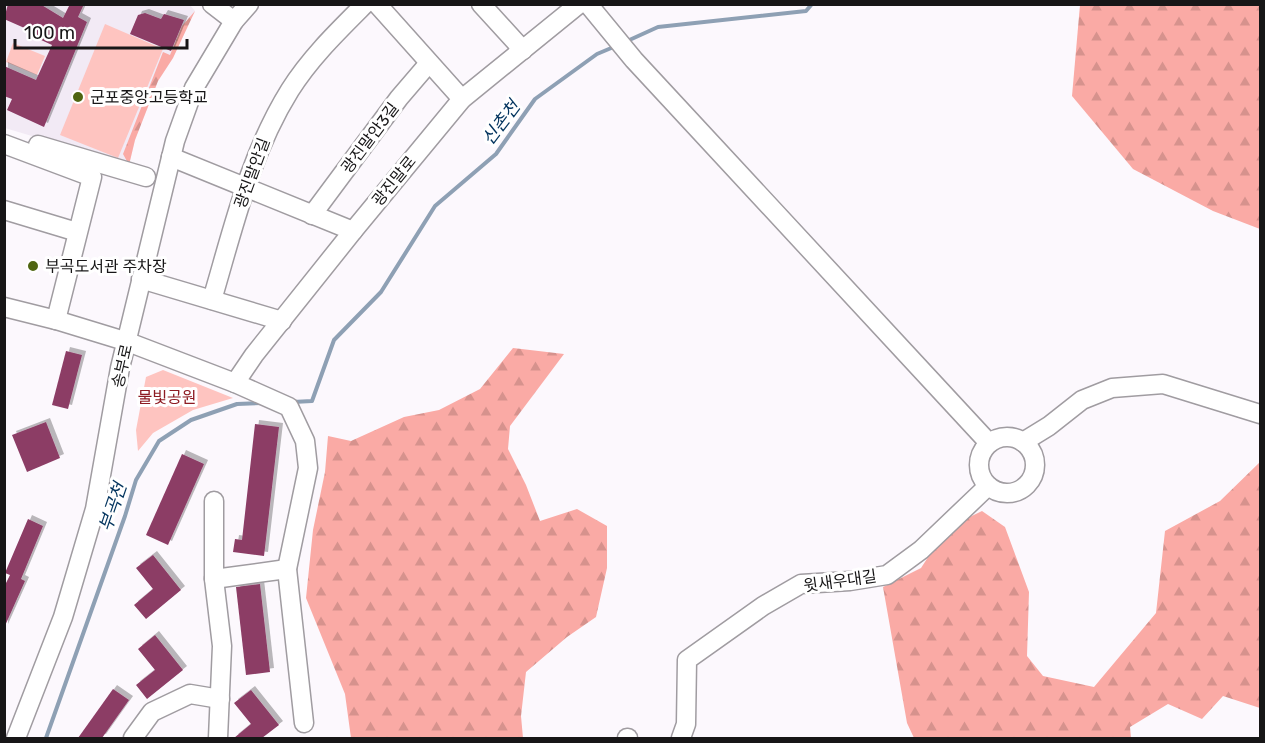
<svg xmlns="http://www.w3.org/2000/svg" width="1265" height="743" font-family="Rubik,'Noto Sans KR',sans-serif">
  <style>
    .built { fill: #f2eaf5 }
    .green { fill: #fec4c0 }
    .forest { fill: url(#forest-firs) }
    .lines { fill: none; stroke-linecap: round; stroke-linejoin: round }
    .stream { stroke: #8ea0b4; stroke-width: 4 }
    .building { fill: #8c3c65; filter: url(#shadow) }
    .minor-casing { stroke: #a09ca1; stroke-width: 21 }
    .minor { stroke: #fff; stroke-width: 18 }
    .poi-dot { fill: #4f6511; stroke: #fff; stroke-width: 2 }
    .labels { text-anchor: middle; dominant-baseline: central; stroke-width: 6; stroke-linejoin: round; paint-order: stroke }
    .poi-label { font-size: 16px; fill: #171617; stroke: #fff; text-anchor: start }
    .street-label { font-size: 16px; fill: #171617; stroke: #fff }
    .park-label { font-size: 16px; fill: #8d1b22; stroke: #fff }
    .water-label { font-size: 18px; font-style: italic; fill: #03345e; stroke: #fff }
  </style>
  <defs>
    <pattern id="forest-firs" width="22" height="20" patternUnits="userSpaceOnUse" patternTransform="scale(1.5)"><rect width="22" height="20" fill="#faaaa5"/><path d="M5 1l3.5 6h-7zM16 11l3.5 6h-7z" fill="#d6928d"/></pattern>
    <filter id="shadow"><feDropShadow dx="4" dy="-4" stdDeviation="0" flood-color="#0004"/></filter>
  </defs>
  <rect width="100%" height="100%" fill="#fcf8fd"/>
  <path class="built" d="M 189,4 L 195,11 L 173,58 L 158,81 L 135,140 L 129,165 L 5,128 L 5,5 Z"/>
  <g class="green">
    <path d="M 105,24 L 163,49 L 118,158 L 60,135 Z"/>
    <path d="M 13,43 L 45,56 L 37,75 L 6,62 Z"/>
    <path d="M 163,370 L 233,398 L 193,410 L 153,433 L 138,451 L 136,430 L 146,377 Z"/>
  </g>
  <g class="forest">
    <path d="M 1080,5 L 1260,5 L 1260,229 L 1213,211 L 1133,169 L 1072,96 Z"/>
    <path d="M 195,11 L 173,58 L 158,81 L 135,140 L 129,165 L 123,154 L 163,52 L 170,55 L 182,26 Z"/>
    <path d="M 513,348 L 564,354 L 510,426 L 508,449 L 526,485 L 540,521 L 577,509 L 607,526 L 607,568 L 596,617 L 567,637 L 526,672 L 521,716 L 523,738 L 351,738 L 345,694 L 306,598 L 313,530 L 325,472 L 328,436 L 351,441 L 404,417 L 439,410 L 480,389 Z"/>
    <path d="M 1260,462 L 1260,708 L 1223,696 L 1202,719 L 1168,704 L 1130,727 L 1131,738 L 914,738 L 907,723 L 883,587 L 921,568 L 947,528 L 982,511 L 1005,527 L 1029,592 L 1027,656 L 1043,676 L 1094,687 L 1156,613 L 1165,531 L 1220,501 Z"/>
  </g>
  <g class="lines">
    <g class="stream">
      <path d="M 625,42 L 658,27 L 806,11 L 812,4"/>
      <path d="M 293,402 L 312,401 L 334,340 L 381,292 L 435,206 L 496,154 L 535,99 L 597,54 L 616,46"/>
      <path d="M 46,738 L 125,516 L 136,480 L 159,441 L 191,420 L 237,404 L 261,403"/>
    </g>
  </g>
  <g class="building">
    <path d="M 8,4 L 40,4 L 63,18 L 70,4 L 84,4 L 78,17 L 87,22 L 44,127 L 7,110 L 12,99 L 4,96 L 4,66 L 36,80 L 52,45 L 28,34 L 29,30 L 4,19 Z"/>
    <path d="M 145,13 L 161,19 L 164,14 L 184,20 L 171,51 L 130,34 L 138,15 Z"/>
    <path d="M 66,351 L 82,355 L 68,409 L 52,405 Z"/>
    <path d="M 46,422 L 60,458 L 27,472 L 12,435 Z"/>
    <path d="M 255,424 L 279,427 L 264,556 L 233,552 L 235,539 L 242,540 Z"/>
    <path d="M 182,454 L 204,464 L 168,545 L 146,535 Z"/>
    <path d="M 28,519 L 43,526 L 21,579 L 25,581 L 4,628 L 4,587 L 10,575 L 5,573 Z"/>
    <path d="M 153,555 L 181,590 L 146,619 L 134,605 L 153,589 L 136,568 Z"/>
    <path d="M 260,584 L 270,672 L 246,675 L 236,587 Z"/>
    <path d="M 155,635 L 183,670 L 147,699 L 136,685 L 155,670 L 138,649 Z"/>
    <path d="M 113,689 L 129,700 L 102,738 L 78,738 Z"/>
    <path d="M 251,690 L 279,725 L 262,738 L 234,738 L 251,724 L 234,703 Z"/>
  </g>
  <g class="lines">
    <g class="minor-casing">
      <g id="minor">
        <path d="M 212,4 L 234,21"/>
        <path d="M 377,4 L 462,99"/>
        <path d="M 481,4 L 523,50"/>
        <path d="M 588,4 L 634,60 L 989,443"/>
        <path d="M 4,144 L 92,177 L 56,320"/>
        <path d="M 38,145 L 146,177"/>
        <path d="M 171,157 L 353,231"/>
        <path d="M 4,210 L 77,232"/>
        <path d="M 312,215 L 399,98 L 429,63"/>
        <path d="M 141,279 L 282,321"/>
        <path d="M 212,300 C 233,229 250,154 290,90 C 310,58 338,31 365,4"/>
        <path d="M 4,307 L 56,320 L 128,342 L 235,383 L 289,407 L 305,441 L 308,468 L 287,569 L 304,723"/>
        <path d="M 235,383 L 254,355 L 353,231 L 462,99 L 579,4"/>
        <circle cx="1007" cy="465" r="28"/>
        <path d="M 1023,442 L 1049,426 L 1082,400 L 1112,388 L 1163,384 L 1260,414"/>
        <path d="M 214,501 L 214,579 L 287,569"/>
        <path d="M 214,579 L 222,646 L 218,738"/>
        <path d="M 16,738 L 63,617 L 95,509 L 120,368 L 175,141 L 194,88 L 234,21 L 249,4"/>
        <path d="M 133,738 L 152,712 L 190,694 L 220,699"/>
        <path d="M 627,738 L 628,738"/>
        <path d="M 681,738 L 686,724 L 687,660 L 763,606 L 801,584 L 850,581 L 887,575 L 921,550 L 988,486"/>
      </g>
    </g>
    <use href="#minor" class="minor"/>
  </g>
  <g class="poi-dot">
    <circle cx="78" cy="97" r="6"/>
    <circle cx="33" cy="266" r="6"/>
  </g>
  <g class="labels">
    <g class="poi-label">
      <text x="90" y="97">군포중앙고등학교</text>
      <text x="45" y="266">부곡도서관 주차장</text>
    </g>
    <g class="street-label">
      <text transform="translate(370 138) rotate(-53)">광진말안3길</text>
      <text transform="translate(252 173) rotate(-70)">광진말안길</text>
      <text transform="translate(394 181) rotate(-51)">광진말로</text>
      <text transform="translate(122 366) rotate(-77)">송부로</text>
      <text transform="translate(840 581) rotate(-8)">윗새우대길</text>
    </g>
    <g class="park-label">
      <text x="167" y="397">물빛공원</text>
    </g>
    <g class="water-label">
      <text transform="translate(501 123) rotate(-53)">신촌천</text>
      <text transform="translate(113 507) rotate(-71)">부곡천</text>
    </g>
  </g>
  <rect width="1265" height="743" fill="none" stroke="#171617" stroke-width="12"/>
  <path d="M15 39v9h172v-9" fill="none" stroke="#171617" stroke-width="3"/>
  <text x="24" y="39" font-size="18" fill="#171617" stroke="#ffffff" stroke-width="4.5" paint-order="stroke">100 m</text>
</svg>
